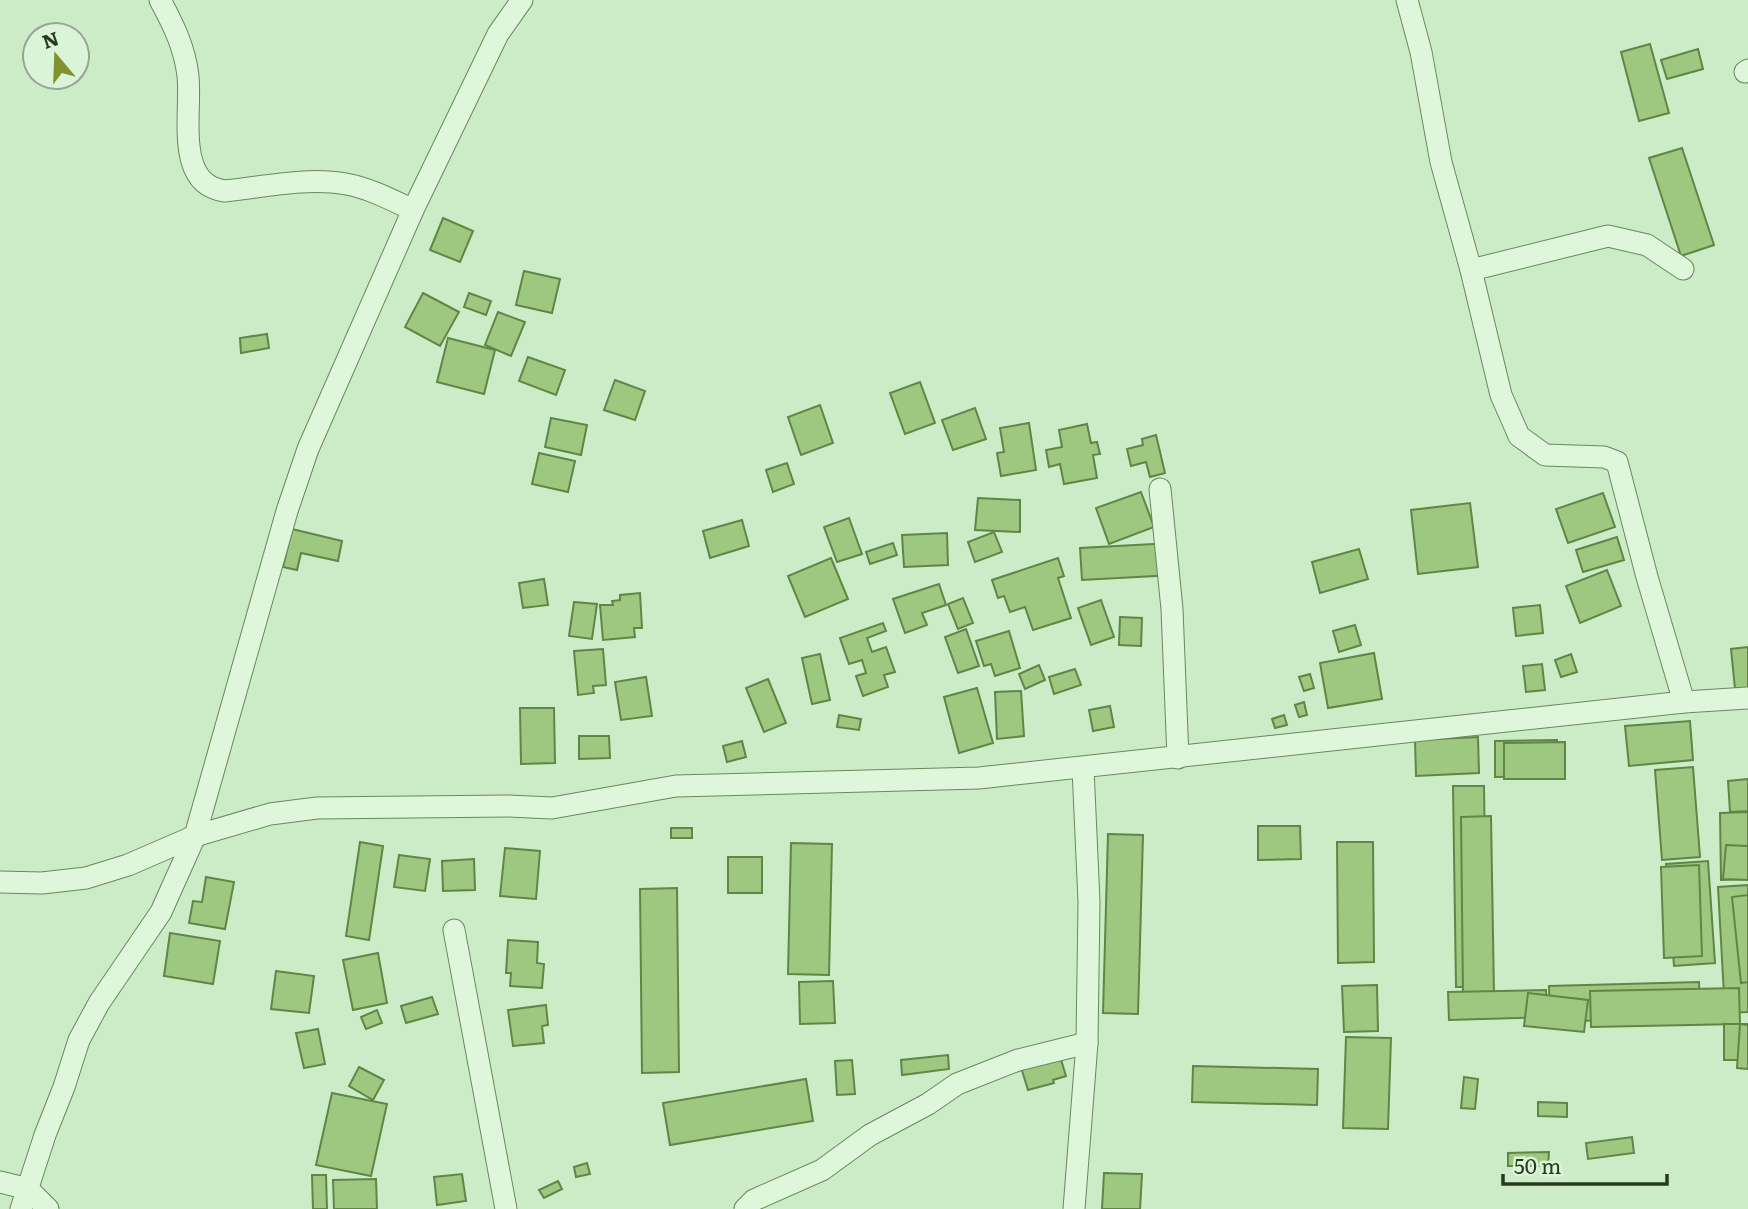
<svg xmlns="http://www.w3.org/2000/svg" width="1748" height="1209" font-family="Literata,serif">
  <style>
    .building { fill: #9ec880; stroke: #618545; stroke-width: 2 }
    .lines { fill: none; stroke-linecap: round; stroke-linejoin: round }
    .minor-casing { stroke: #6a875e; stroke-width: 23 }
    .minor { stroke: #def7db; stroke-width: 21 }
  </style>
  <rect width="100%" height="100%" fill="#ccecc8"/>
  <g class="building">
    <path d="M 1650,44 L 1669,113 L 1639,121 L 1621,52 Z"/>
    <path d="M 1698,49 L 1703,69 L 1667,79 L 1661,60 Z"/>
    <path d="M 1682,148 L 1714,245 L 1681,256 L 1649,158 Z"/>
    <path d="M 443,218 L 473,231 L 460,262 L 430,250 Z"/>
    <path d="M 524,271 L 560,279 L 552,313 L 516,305 Z"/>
    <path d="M 423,293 L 459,312 L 440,346 L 405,327 Z"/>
    <path d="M 469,293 L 491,301 L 486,315 L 464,307 Z"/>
    <path d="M 498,312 L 525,322 L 511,356 L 485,345 Z"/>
    <path d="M 267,334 L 269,348 L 241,353 L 240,338 Z"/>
    <path d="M 448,338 L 495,350 L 484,394 L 437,382 Z"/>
    <path d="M 528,357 L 565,370 L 556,395 L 519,381 Z"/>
    <path d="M 615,380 L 645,391 L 635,420 L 604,410 Z"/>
    <path d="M 920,382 L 935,423 L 905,434 L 890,393 Z"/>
    <path d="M 820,405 L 833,443 L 801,455 L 788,417 Z"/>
    <path d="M 975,408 L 986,439 L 953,450 L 942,420 Z"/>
    <path d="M 551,418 L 587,425 L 581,455 L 545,447 Z"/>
    <path d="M 1029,423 L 1036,470 L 1001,476 L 997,453 L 1004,452 L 1000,428 Z"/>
    <path d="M 1087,424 L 1091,443 L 1097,442 L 1100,454 L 1093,455 L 1097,478 L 1064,484 L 1060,464 L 1049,467 L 1046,450 L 1062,447 L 1059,430 Z"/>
    <path d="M 1156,435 L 1165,473 L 1150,477 L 1146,462 L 1131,466 L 1127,449 L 1143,445 L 1142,439 Z"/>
    <path d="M 539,453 L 575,461 L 568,492 L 532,484 Z"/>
    <path d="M 787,463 L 794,484 L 773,492 L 766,470 Z"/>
    <path d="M 1141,492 L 1154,527 L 1109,544 L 1096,508 Z"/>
    <path d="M 1603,493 L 1615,527 L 1568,543 L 1556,509 Z"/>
    <path d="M 978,498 L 1020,500 L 1020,532 L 975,530 Z"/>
    <path d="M 1470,503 L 1478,567 L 1418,574 L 1411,510 Z"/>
    <path d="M 849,518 L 862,554 L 837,562 L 824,527 Z"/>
    <path d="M 742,520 L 749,546 L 710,558 L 703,531 Z"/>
    <path d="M 292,529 L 342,541 L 338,561 L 301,553 L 297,570 L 283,567 Z"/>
    <path d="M 994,532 L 1002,552 L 975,562 L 968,542 Z"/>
    <path d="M 947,533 L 948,565 L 904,567 L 902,535 Z"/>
    <path d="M 1617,537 L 1624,560 L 1583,572 L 1576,550 Z"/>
    <path d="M 893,543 L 897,555 L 870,564 L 866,552 Z"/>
    <path d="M 1172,543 L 1174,575 L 1082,580 L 1080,548 Z"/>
    <path d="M 1359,549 L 1368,579 L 1320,593 L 1312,562 Z"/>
    <path d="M 831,558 L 848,599 L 805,617 L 788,576 Z"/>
    <path d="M 1058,558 L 1064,576 L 1058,578 L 1071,618 L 1033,630 L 1025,607 L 1010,612 L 1004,596 L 998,598 L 992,580 Z"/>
    <path d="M 1607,570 L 1621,606 L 1580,623 L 1566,586 Z"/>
    <path d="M 544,579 L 548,605 L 523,608 L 519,583 Z"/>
    <path d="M 939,584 L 946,605 L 922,613 L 927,625 L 905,633 L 893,599 Z"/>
    <path d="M 640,593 L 642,628 L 634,628 L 635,637 L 603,640 L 600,605 L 613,605 L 612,601 L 620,600 L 620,595 Z"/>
    <path d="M 963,598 L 973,623 L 958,629 L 948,604 Z"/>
    <path d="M 1101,600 L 1114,637 L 1091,645 L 1078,608 Z"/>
    <path d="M 574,602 L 597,604 L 592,639 L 569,636 Z"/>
    <path d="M 1540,605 L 1543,633 L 1516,636 L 1513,608 Z"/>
    <path d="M 1120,617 L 1142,618 L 1141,646 L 1119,645 Z"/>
    <path d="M 883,623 L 886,631 L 867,638 L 872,652 L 886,647 L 895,672 L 884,675 L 888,687 L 863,696 L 856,676 L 866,673 L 862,660 L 849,664 L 840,638 Z"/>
    <path d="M 1355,625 L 1361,645 L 1339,652 L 1333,631 Z"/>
    <path d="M 966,629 L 979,666 L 958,673 L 945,637 Z"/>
    <path d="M 1009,631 L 1020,668 L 995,676 L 991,664 L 984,666 L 976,641 Z"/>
    <path d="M 1748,647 L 1748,688 L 1735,689 L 1731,649 Z"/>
    <path d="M 603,649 L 606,685 L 593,686 L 594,693 L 578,695 L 574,651 Z"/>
    <path d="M 1374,653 L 1382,699 L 1328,708 L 1320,663 Z"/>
    <path d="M 820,654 L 830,700 L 812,704 L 802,658 Z"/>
    <path d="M 1571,654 L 1577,672 L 1561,677 L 1555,660 Z"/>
    <path d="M 1542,664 L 1545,690 L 1526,692 L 1523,666 Z"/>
    <path d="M 1039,665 L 1045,680 L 1025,689 L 1019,674 Z"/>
    <path d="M 1075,669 L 1081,685 L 1054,694 L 1049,677 Z"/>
    <path d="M 1310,674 L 1314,688 L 1304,691 L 1299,677 Z"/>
    <path d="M 646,677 L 652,716 L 621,720 L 615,682 Z"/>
    <path d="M 768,679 L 786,723 L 764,732 L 746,688 Z"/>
    <path d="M 977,688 L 993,743 L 959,753 L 944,697 Z"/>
    <path d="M 1021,691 L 1024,736 L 997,739 L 995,692 Z"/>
    <path d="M 1304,702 L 1307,715 L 1299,717 L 1295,705 Z"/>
    <path d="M 1110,706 L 1114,727 L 1093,731 L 1089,710 Z"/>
    <path d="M 520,708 L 554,708 L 555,763 L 521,764 Z"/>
    <path d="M 839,715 L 861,719 L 859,730 L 837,727 Z"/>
    <path d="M 1284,715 L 1287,725 L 1275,728 L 1272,719 Z"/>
    <path d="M 1690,721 L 1693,760 L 1629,766 L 1625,726 Z"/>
    <path d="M 579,736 L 609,736 L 610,758 L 579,759 Z"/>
    <path d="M 1478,737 L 1479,773 L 1416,776 L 1415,740 Z"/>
    <path d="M 1557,740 L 1557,776 L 1495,777 L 1495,741 Z"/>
    <path d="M 742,741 L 746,757 L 727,762 L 723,746 Z"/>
    <path d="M 1565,742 L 1565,779 L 1504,779 L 1504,743 Z"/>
    <path d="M 1693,767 L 1700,857 L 1662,860 L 1655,770 Z"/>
    <path d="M 1748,779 L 1748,811 L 1730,812 L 1728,781 Z"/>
    <path d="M 1453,786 L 1484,786 L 1487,987 L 1456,987 Z"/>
    <path d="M 1748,812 L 1748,879 L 1721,880 L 1720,813 Z"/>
    <path d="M 1491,816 L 1494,995 L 1463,995 L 1461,817 Z"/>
    <path d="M 1258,826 L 1300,826 L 1301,859 L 1258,860 Z"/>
    <rect x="671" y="828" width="21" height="10"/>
    <path d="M 1108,834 L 1143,835 L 1138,1014 L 1103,1013 Z"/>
    <path d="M 360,842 L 383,846 L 369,940 L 346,936 Z"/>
    <path d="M 1337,842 L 1373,842 L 1374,962 L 1338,963 Z"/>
    <path d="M 791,843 L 832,844 L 829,975 L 788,974 Z"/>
    <path d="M 1726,845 L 1748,846 L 1748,880 L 1723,879 Z"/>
    <path d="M 505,848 L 540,851 L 536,899 L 500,896 Z"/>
    <path d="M 399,855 L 430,859 L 425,891 L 394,887 Z"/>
    <rect x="728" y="857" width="34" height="36"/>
    <path d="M 474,859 L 475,890 L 443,891 L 442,861 Z"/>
    <path d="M 1708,861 L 1715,963 L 1674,966 L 1666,864 Z"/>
    <path d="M 1699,865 L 1702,956 L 1664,958 L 1661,867 Z"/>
    <path d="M 206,877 L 234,882 L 225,929 L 189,923 L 193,901 L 202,902 Z"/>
    <path d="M 1748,885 L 1748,1012 L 1725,1013 L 1718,887 Z"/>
    <path d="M 677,888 L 679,1072 L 642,1073 L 640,889 Z"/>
    <path d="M 1748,895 L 1748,982 L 1741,983 L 1732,897 Z"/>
    <path d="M 170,933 L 220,941 L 213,984 L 164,976 Z"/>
    <path d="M 508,940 L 538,942 L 537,963 L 544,964 L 542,988 L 510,986 L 511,973 L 506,973 Z"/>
    <path d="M 378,953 L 387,1003 L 353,1010 L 343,960 Z"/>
    <path d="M 276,971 L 314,976 L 309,1013 L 271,1009 Z"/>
    <path d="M 833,981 L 835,1023 L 800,1024 L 799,982 Z"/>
    <path d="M 1699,982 L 1700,1012 L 1641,1014 L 1641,1012 L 1634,1012 L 1635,1019 L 1550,1022 L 1549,986 Z"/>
    <path d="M 1377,985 L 1378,1031 L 1344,1032 L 1342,986 Z"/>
    <path d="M 1739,988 L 1740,1024 L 1591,1027 L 1590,991 Z"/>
    <path d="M 1546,990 L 1547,1017 L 1449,1020 L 1448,992 Z"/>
    <path d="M 1528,993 L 1588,1000 L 1584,1032 L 1524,1026 Z"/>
    <path d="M 432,997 L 438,1014 L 406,1023 L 401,1006 Z"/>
    <path d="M 546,1005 L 548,1025 L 542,1026 L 544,1043 L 513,1046 L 508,1010 Z"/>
    <path d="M 377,1010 L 382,1023 L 366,1029 L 361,1017 Z"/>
    <rect x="1724" y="1024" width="24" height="36"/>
    <path d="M 1740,1024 L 1748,1025 L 1748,1069 L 1737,1068 Z"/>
    <path d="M 318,1029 L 325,1064 L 304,1068 L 296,1033 Z"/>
    <path d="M 1346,1037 L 1391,1038 L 1388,1129 L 1343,1128 Z"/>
    <path d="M 1059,1053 L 1066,1076 L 1053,1080 L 1054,1083 L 1028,1090 L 1020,1064 Z"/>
    <path d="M 948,1055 L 949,1069 L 902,1075 L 901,1060 Z"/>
    <path d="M 852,1060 L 855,1094 L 837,1095 L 835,1061 Z"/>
    <path d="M 1193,1066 L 1318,1069 L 1317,1105 L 1192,1102 Z"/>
    <path d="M 359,1067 L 384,1080 L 373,1100 L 349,1086 Z"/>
    <path d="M 1464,1077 L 1478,1079 L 1475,1109 L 1461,1108 Z"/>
    <path d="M 806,1079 L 813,1121 L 670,1145 L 663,1103 Z"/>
    <path d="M 332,1093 L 387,1104 L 371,1176 L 316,1165 Z"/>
    <path d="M 1538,1102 L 1567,1103 L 1567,1117 L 1538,1116 Z"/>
    <path d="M 1632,1137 L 1634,1153 L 1588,1159 L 1586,1143 Z"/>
    <path d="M 1549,1152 L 1548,1166 L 1508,1166 L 1508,1153 Z"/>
    <path d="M 587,1163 L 590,1174 L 576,1177 L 574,1167 Z"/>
    <path d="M 1104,1173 L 1142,1174 L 1140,1209 L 1102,1209 Z"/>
    <path d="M 462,1174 L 466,1201 L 437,1205 L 434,1177 Z"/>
    <path d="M 312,1175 L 326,1175 L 327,1209 L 313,1209 Z"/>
    <path d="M 376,1179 L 377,1209 L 334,1209 L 333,1180 Z"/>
    <path d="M 558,1181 L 562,1189 L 544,1198 L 539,1190 Z"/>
  </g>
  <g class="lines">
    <g class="minor-casing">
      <g id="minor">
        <path d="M 160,0 C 173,24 185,48 188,76 C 192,113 174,184 225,191 C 263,187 307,177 346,184 C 369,188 392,200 413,210"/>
        <path d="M 1407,0 L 1421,52 L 1441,162 L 1471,270 L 1501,395 L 1519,436 L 1545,455 L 1604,457 L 1617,462 L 1647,577 L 1684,702"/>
        <path d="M 1745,72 L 1748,70"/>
        <path d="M 1471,270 L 1608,236 L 1647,245 L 1683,269"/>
        <path d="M 1160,489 L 1172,609 L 1178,758"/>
        <path d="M 0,882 L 42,883 L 86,878 L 128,865 L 195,836 L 270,814 L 317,808 L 508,806 L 552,808 L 676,786 L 979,778 L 1684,702 L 1748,698"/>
        <path d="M 454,930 L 506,1209"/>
        <path d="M 0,1182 L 28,1189 L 48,1209"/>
        <path d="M 21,1209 L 45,1135 L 64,1087 L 79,1040 L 99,1003 L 161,912 L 195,836 L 287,511 L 308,449 L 413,210 L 498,34 L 522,0"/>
        <path d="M 745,1209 L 754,1200 L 822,1170 L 870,1135 L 928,1104 L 957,1084 L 1018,1060 L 1087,1043"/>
        <path d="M 1074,1209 L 1087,1043 L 1089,902 L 1083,768"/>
      </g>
    </g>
    <use href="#minor" class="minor"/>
  </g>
  <g transform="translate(56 56) rotate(341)"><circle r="33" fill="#daf4d7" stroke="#93a98e" stroke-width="2"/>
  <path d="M0-5L12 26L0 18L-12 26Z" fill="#829231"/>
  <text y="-10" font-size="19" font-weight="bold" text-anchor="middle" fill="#293821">N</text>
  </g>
  <path d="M1503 1174v10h164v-10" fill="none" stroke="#293821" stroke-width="3.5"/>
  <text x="1514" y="1174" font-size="21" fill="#293821" stroke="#daf4d7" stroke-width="5" paint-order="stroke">50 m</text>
</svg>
